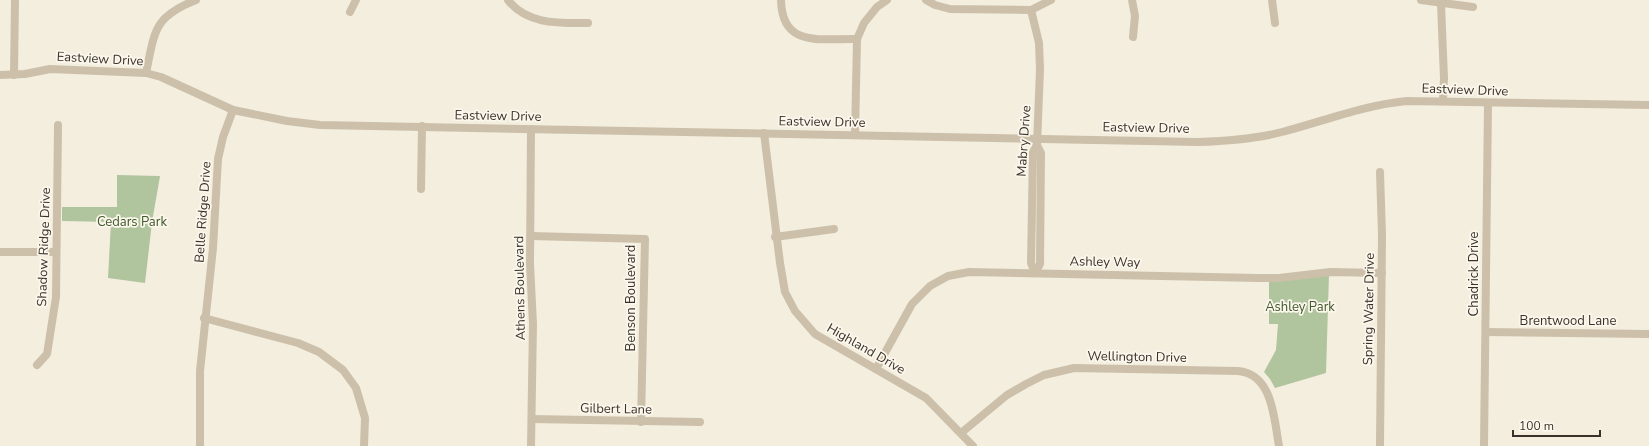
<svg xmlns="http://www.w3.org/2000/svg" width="1649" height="446" font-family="'Nunito Sans',sans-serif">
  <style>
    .green { fill: #b0c49e }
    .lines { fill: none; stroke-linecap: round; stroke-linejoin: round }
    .minor { stroke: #cdc0aa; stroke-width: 8 }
    .labels { text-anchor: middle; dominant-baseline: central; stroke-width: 3.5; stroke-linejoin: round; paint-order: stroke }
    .street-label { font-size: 13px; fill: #3a322a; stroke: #fbf7ec }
    .park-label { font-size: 13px; fill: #41592d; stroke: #fbf7ec }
  </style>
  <rect width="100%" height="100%" fill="#f4eedf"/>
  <g class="green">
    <path d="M 117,175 L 160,176 L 152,222 L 145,283 L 108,278 L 111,222 L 62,221 L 62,207 L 117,207 Z"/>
    <path d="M 1329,275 L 1326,373 L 1275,388 L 1270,379 L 1264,372 L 1276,350 L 1278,324 L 1269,324 L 1269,282 Z"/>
  </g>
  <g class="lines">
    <g class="minor">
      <path d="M 508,0 C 527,25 560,23 588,23"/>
      <path d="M 781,0 C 782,49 822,38 857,39"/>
      <path d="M 926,0 L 935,5 L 950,9 L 1031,10 L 1051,0"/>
      <path d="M 1132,0 L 1135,16 L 1133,37"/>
      <path d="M 1272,0 L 1275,23"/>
      <path d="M 1421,0 L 1473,7"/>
      <path d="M 1441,4 L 1444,78 L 1443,101"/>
      <path d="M 1031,10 L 1039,43 L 1040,69 L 1037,145 L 1033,152 L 1031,263 L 1035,273"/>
      <path d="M 350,12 L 356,0"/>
      <path d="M 146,73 C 155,31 153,17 196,0"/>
      <path d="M 0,75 L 25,74 L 50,69 L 146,73 L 161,77 L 233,110 L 287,121 L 320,125 L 1198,142 C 1226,141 1255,139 1282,132 C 1324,121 1364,105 1407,101 L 1649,105"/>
      <path d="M 14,75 L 15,0"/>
      <path d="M 531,129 L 530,264 L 533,324 L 531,446"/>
      <path d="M 764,133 L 780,263 L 785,292 L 795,311 L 815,334 L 926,398 L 973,446"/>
      <path d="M 855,135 L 857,39 L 864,23 L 877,7 L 887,0"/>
      <path d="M 421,189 L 422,126"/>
      <path d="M 531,236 L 645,239 L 641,422"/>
      <path d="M 775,237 L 834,229"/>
      <path d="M 0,252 L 56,252"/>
      <path d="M 1035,273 L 1040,264 L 1041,153 L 1037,145"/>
      <path d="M 204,318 L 298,343 L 319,352 L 343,370 L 356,388 L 365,418 L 364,446"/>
      <path d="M 1486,332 L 1649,334"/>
      <path d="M 37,365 L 47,354 L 56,297 L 58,125"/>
      <path d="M 876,369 L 912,304 L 930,286 L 948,276 L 969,272 L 1258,278 L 1279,278 L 1330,272 L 1382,273"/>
      <path d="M 532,419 L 700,422"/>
      <path d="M 961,433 L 1007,395 L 1026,384 L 1044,375 L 1074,368 L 1238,371 C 1273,374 1274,419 1279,446"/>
      <path d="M 200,446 L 200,371 L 213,248 L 218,159 L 223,137 L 233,110"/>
      <path d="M 1380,446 L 1382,235 L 1380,172"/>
      <path d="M 1484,446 L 1488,103"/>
    </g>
  </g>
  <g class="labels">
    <g class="street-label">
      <text transform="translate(100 59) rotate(3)">Eastview Drive</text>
      <text transform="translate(1465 90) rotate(2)">Eastview Drive</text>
      <text transform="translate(498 116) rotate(1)">Eastview Drive</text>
      <text transform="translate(822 122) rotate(1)">Eastview Drive</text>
      <text transform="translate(1146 128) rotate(1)">Eastview Drive</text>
      <text transform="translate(1024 141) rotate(-86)">Mabry Drive</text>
      <text transform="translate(203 212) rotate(-86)">Belle Ridge Drive</text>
      <text transform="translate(44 247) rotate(-88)">Shadow Ridge Drive</text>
      <text transform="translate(1105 262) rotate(1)">Ashley Way</text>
      <text transform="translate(1474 274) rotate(-90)">Chadrick Drive</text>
      <text transform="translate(520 288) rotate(-91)">Athens Boulevard</text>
      <text transform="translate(631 298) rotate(-90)">Benson Boulevard</text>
      <text transform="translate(1369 309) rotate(-89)">Spring Water Drive</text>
      <text x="1568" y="321">Brentwood Lane</text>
      <text transform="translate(866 349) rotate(30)">Highland Drive</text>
      <text transform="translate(1137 357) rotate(1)">Wellington Drive</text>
      <text transform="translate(616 409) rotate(1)">Gilbert Lane</text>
    </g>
    <g class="park-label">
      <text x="132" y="222">Cedars Park</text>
      <text x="1300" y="307">Ashley Park</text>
    </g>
  </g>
  <path d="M1513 430v6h87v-6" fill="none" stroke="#3a322a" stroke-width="2"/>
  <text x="1519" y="430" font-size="12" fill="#3a322a" stroke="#fbf7ec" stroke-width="3" paint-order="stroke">100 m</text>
</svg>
